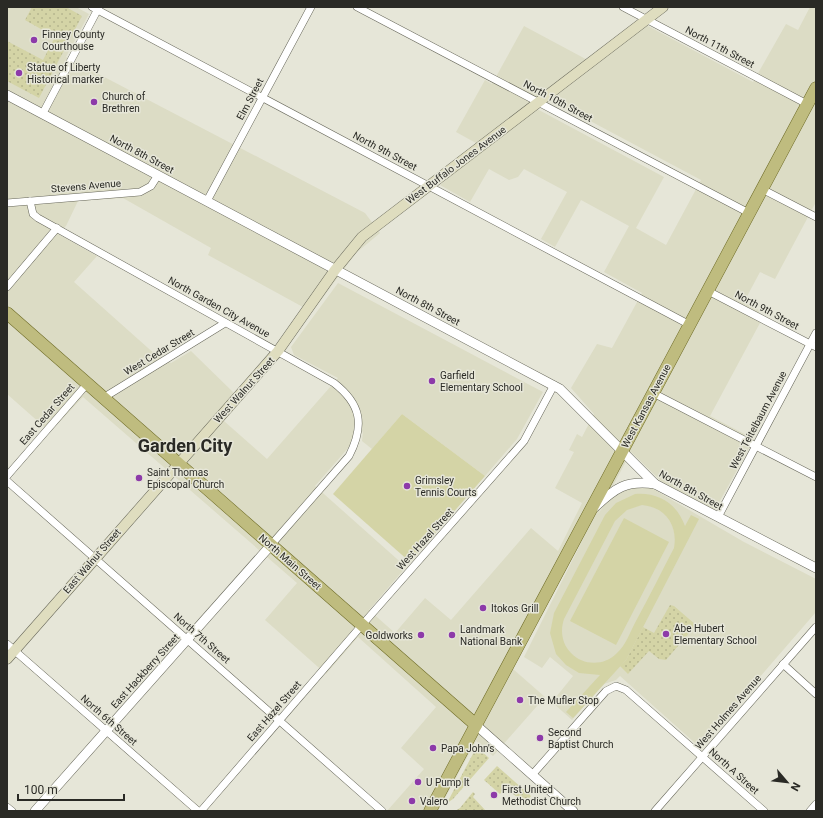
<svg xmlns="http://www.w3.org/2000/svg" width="823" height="818" font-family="Roboto,sans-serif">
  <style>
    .built { fill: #dcdcc5; fill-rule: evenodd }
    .grass { fill: url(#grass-dots) }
    .pitch { fill: #d4d4a6; fill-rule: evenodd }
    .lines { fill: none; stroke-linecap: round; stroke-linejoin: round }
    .minor-casing { stroke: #666659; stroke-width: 8 }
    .tertiary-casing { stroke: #666659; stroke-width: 10 }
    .secondary-casing { stroke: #666659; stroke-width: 11 }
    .primary-casing { stroke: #6f6c28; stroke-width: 13 }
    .minor { stroke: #fff; stroke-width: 7 }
    .tertiary { stroke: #fff; stroke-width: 9 }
    .secondary { stroke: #dfddbf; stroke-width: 10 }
    .primary { stroke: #bfbc7f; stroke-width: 12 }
    .poi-dot { fill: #8d3aa9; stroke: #e6e6d8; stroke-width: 1.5 }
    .labels { text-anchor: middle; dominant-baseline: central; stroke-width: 3; stroke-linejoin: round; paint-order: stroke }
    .poi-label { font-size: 10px; fill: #2a2a25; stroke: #e6e6d8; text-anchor: start }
    .street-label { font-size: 10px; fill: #2a2a25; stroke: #e6e6d8 }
    .town-label { font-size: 18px; font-weight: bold; fill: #2a2a25; stroke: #e6e6d8 }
  </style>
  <defs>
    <pattern id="grass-dots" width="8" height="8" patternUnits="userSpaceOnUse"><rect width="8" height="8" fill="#d4d4a6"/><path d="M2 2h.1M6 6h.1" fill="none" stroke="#b6b68f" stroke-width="1.8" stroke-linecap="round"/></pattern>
  </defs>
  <rect width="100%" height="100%" fill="#e6e6d8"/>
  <path class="built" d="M 7,7 L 76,7 L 89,14 L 66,57 L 365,213 L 380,233 L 356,253 L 312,312 L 208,255 L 211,248 L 123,198 L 78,201 L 66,226 L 58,234 L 97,256 L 74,282 L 157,356 L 171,363 L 191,351 L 234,393 L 216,414 L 267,459 L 338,378 L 294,355 L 291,347 L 338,283 L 543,392 L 517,439 L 485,476 L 402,414 L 372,449 L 362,441 L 363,431 L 315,486 L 406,567 L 369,610 L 395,633 L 425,598 L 451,620 L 531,528 L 558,551 L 582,503 L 555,488 L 574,452 L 569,450 L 577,434 L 582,437 L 594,414 L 571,388 L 597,344 L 612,348 L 642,293 L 604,272 L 629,226 L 581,200 L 555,247 L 541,239 L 567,192 L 524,169 L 518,177 L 509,180 L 489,169 L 470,202 L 440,185 L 485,148 L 456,132 L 485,80 L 492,84 L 524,26 L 595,64 L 646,25 L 753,82 L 786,24 L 798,30 L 810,7 L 816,7 L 816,202 L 775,279 L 760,272 L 744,302 L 759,310 L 760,323 L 710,416 L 754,439 L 715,510 L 662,482 L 631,452 L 598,514 L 607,501 L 623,488 L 648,486 L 744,542 L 816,579 L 816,612 L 701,745 L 695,743 L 620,676 L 616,680 L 604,684 L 572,720 L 552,702 L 573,676 L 550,657 L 542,668 L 524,657 L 587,531 L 513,669 L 545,697 L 493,756 L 476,741 L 438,811 L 387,811 L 424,769 L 401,748 L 436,707 L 358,637 L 326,674 L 265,620 L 297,583 L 83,397 L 50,432 L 7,394 ZM 549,99 L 701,180 L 666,245 L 636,228 L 664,177 L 537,109 Z"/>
  <g class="grass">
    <path d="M 32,7 L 66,7 L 82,16 L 39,98 L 7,81 L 7,41 L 43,60 L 55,37 L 25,20 Z"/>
    <path d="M 670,605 L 674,606 L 696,625 L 666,660 L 659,659 L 649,651 L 628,674 L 620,666 L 626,660 L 643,627 L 654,633 Z"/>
    <path d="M 479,749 L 489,758 L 453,799 L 447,803 L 475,750 Z"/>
    <path d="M 497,766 L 531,796 L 525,803 L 505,788 L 500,794 L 484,780 Z"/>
    <path d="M 473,792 L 475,794 L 473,797 L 486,811 L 455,811 L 460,808 Z"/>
  </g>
  <g class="pitch">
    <path d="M 402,414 L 485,476 L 410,562 L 333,494 Z"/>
    <path d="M 635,494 C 659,492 677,504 685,526 L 691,515 L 699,519 L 626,660 L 573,718 L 566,712 L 600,675 L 579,673 L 566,665 L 556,654 L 550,633 L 554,613 L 605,515 L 616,503 ZM 642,505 C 666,507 678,526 674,548 C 661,573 649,597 636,621 C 630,632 626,645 617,653 C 605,666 583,666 571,653 C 562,644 560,631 564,619 L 615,521 L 627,510 Z"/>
    <path d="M 624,518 L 669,542 L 616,645 L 570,621 Z"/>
  </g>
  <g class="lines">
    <g class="minor-casing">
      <g id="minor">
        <path d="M 92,7 L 690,325"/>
        <path d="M 357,7 L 749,213"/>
        <path d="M 623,7 L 807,104"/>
        <path d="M 43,113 L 99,7"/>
        <path d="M 762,189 L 816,217"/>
        <path d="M 30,201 L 33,214 L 38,218 L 334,383 C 361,404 365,425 349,456 L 271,545"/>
        <path d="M 207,201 L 311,7"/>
        <path d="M 7,203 L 140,192 L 151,186 L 158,175"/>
        <path d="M 7,287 L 57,228"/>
        <path d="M 708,291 L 816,347"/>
        <path d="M 653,393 L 816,477"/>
        <path d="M 103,398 L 225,323"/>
        <path d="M 7,476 L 87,384"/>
        <path d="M 7,481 L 382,811"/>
        <path d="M 718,517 L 816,333"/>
        <path d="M 7,644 L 198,811"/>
        <path d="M 783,664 L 816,694"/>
        <path d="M 532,775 L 606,691 L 616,686 L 626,690 L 764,811"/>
        <path d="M 7,807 L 12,811"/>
        <path d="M 201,811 L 362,625 L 524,441 L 554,385"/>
        <path d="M 655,811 L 816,627"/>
        <path d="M 810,811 L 816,804"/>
      </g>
    </g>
    <g class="tertiary-casing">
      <g id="tertiary">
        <path d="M 7,95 L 560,389 L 655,484 L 816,568"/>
        <path d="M 595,507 C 615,488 626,480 655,484"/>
        <path d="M 476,725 L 573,811"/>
        <path d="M 35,811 L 271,545"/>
      </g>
    </g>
    <g class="secondary-casing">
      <path id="secondary" d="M 7,659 L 278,351 L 335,270 L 362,237 L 663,7"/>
    </g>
    <g class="primary-casing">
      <g id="primary">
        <path d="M 7,313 L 476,725"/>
        <path d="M 430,811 L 816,88"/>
      </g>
    </g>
    <use href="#minor" class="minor"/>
    <use href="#tertiary" class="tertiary"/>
    <use href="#secondary" class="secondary"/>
    <use href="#primary" class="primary"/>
  </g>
  <g class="poi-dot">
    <circle cx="34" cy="40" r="4"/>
    <circle cx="19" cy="73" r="4"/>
    <circle cx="94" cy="102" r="4"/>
    <circle cx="432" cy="381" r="4"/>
    <circle cx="139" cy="478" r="4"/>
    <circle cx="407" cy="486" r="4"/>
    <circle cx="483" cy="608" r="4"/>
    <circle cx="666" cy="634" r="4"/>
    <circle cx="421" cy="635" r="4"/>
    <circle cx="452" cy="635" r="4"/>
    <circle cx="520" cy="700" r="4"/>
    <circle cx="540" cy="738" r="4"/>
    <circle cx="433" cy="748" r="4"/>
    <circle cx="418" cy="782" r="4"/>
    <circle cx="494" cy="795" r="4"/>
    <circle cx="412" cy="801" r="4"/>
  </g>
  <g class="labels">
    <g class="poi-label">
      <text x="42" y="34">Finney County<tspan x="42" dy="12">Courthouse</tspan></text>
      <text x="27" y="67">Statue of Liberty<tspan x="27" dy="12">Historical marker</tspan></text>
      <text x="102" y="96">Church of<tspan x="102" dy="12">Brethren</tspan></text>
      <text x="440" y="375">Garfield<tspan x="440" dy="12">Elementary School</tspan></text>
      <text x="147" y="472">Saint Thomas<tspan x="147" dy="12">Episcopal Church</tspan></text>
      <text x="415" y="480">Grimsley<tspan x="415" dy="12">Tennis Courts</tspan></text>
      <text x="491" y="608">Itokos Grill</text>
      <text x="674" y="628">Abe Hubert<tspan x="674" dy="12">Elementary School</tspan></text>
      <text x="460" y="629">Landmark<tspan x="460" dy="12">National Bank</tspan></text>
      <text x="413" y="635" text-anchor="end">Goldworks</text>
      <text x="528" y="700">The Mufler Stop</text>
      <text x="548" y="732">Second<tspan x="548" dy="12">Baptist Church</tspan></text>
      <text x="441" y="748">Papa John's</text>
      <text x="426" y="782">U Pump It</text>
      <text x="502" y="789">First United<tspan x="502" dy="12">Methodist Church</tspan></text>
      <text x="420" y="801">Valero</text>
    </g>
    <g class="street-label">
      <text transform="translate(720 47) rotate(28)">North 11th Street</text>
      <text transform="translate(250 99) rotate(-62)">Elm Street</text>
      <text transform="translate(558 101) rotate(28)">North 10th Street</text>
      <text transform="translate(385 151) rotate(28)">North 9th Street</text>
      <text transform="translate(142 154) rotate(28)">North 8th Street</text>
      <text transform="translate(456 165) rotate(-37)">West Buffalo Jones Avenue</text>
      <text transform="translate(86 186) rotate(-5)">Stevens Avenue</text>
      <text transform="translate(428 306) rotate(28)">North 8th Street</text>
      <text transform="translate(219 307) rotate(29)">North Garden City Avenue</text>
      <text transform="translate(767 310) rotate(28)">North 9th Street</text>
      <text transform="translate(159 352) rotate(-31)">West Cedar Street</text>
      <text transform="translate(244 390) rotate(-48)">West Walnut Street</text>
      <text transform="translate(646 406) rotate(-62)">West Kansas Avenue</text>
      <text transform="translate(47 414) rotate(-49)">East Cedar Street</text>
      <text transform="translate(758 420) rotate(-62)">West Teitelbaum Avenue</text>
      <text transform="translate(691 490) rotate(29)">North 8th Street</text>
      <text transform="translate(425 539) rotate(-48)">West Hazel Street</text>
      <text transform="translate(92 561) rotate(-49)">East Walnut Street</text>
      <text transform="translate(290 562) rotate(41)">North Main Street</text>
      <text transform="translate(202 638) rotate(41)">North 7th Street</text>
      <text transform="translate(145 671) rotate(-48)">East Hackberry Street</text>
      <text transform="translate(274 711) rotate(-49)">East Hazel Street</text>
      <text transform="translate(728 712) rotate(-49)">West Holmes Avenue</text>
      <text transform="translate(109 720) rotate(41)">North 6th Street</text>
      <text transform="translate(734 771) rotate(42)">North A Street</text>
    </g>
    <g class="town-label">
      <text x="185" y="445">Garden City</text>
    </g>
  </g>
  <rect width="823" height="818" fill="none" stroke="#2a2a25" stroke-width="16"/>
  <g transform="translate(787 782) rotate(118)" stroke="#e6e6d8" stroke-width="3" paint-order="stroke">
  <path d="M0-3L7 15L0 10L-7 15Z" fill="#2a2a25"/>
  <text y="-6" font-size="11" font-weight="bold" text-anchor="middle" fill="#2a2a25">N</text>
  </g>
  <path d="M18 794v6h106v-6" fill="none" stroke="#2a2a25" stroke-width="2"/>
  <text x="24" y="794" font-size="12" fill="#2a2a25" stroke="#e6e6d8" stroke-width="3" paint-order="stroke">100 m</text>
</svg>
